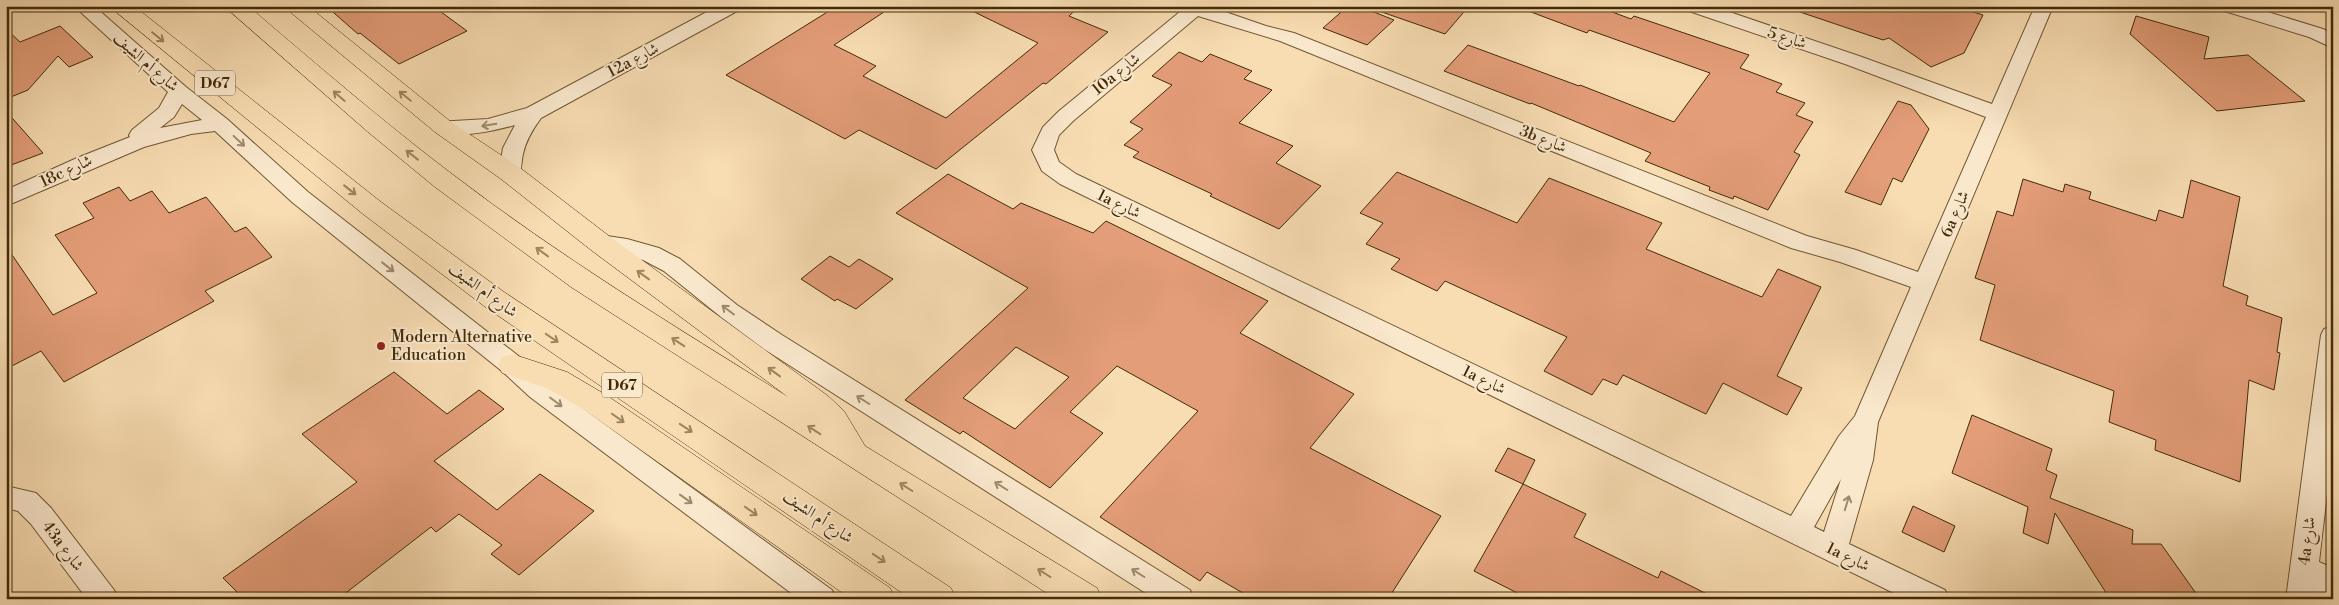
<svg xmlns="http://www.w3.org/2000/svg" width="2339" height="605" font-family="'Libre Bodoni',Amiri,serif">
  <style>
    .building { fill: #e39d78; stroke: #422b08; fill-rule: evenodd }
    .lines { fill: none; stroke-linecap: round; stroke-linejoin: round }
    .street-casing { stroke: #705732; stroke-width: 2 }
    .primary-casing { stroke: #422b08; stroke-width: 1 }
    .street { fill: #fae8cd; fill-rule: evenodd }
    .primary { fill: #f8dcb2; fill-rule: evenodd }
    .oneway { stroke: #9d845d }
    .oneway2 { stroke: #9e8a6a }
    .poi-dot { fill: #8f2418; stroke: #fae8cd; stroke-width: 2 }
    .labels { text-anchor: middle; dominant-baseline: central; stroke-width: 4; stroke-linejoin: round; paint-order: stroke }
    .shield { fill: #fae8cd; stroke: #796443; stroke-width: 1 }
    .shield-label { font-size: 15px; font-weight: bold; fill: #422b08 }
    .street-label { font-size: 16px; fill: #422b08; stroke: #fae8cd }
    .poi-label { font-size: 16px; fill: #422b08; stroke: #fae8cd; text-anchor: start }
  </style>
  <rect width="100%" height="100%" fill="#f8dcb2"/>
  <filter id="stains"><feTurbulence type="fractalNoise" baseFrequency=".004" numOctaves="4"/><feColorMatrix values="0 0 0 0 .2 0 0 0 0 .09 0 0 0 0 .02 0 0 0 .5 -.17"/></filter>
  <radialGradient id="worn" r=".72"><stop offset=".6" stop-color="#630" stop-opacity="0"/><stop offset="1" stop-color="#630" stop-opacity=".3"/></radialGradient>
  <g class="building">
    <path d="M 326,6 L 433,6 L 467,31 L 399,64 L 360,33 L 358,34 Z"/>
    <path d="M 837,6 L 893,6 L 834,45 L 876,66 L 863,76 L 946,118 L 1038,43 L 962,6 L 1080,6 L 1069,16 L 1108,32 L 1046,84 L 1043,83 L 936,169 L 859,130 L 845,139 L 726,75 Z"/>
    <path d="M 1348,6 L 1359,6 L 1394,20 L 1367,45 L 1323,28 Z"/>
    <path d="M 1376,6 L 1469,6 L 1445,34 L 1376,10 Z"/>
    <path d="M 1523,6 L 1610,6 L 1607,10 L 1631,19 L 1634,16 L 1749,55 L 1740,68 L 1782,84 L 1776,92 L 1805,103 L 1796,115 L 1813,122 L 1794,152 L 1800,155 L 1768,210 L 1734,196 L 1733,199 L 1709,190 L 1710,187 L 1645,161 L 1651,153 L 1531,103 L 1530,104 L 1444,71 L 1468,45 L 1579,86 L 1580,85 L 1674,122 L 1710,73 L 1589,30 L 1587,33 L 1523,9 Z"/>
    <path d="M 1797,6 L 1954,6 L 1983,15 L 1964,53 L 1931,67 L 1889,38 L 1883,40 L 1797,11 Z"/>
    <path d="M 2136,16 L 2209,37 L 2204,59 L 2248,55 L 2305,101 L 2217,111 L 2130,34 Z"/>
    <path d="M 60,26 L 93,57 L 69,67 L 58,56 L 28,90 L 6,99 L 6,29 L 20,42 Z"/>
    <path d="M 1179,52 L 1202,62 L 1210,54 L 1252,71 L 1244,79 L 1272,90 L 1239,123 L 1293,146 L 1276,163 L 1321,186 L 1279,229 L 1210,196 L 1212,194 L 1133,157 L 1139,152 L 1124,145 L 1143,129 L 1130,122 L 1172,85 L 1152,76 Z"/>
    <path d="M 1898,101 L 1911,105 L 1929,129 L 1902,182 L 1893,178 L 1881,205 L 1845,192 Z"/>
    <path d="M 6,111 L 43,153 L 6,167 Z"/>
    <path d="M 1397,172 L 1517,223 L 1549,178 L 1662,223 L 1646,249 L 1762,297 L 1778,269 L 1821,287 L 1777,376 L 1802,388 L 1787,415 L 1723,383 L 1706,414 L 1623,375 L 1617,385 L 1603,379 L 1592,395 L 1544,371 L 1567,337 L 1445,281 L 1437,291 L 1391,269 L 1400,259 L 1366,244 L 1383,223 L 1360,213 Z"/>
    <path d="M 948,174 L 1013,209 L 1021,203 L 1093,233 L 1106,221 L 1268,301 L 1240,333 L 1354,394 L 1310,448 L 1441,516 L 1388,599 L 1253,599 L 1207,572 L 1200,581 L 1100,517 L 1198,411 L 1117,366 L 1070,412 L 1103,433 L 1050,488 L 963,431 L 960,434 L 905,400 L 1028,288 L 896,213 ZM 1016,347 L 1069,377 L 1015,429 L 963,398 Z"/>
    <path d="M 2023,179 L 2063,192 L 2065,184 L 2091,192 L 2089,199 L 2156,221 L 2159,210 L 2183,218 L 2191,180 L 2240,197 L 2223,286 L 2248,296 L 2246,305 L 2282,318 L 2277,352 L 2280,353 L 2274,390 L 2249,380 L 2240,482 L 2155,450 L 2156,440 L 2109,422 L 2114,391 L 1980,340 L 1995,285 L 1975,278 L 1997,211 L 2013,216 Z"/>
    <path d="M 119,187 L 130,201 L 152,191 L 169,213 L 206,197 L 235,232 L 246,227 L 272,257 L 205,291 L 214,301 L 64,382 L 41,351 L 6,369 L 6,246 L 53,315 L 97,293 L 55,235 L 94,218 L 83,203 Z"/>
    <path d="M 830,256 L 849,267 L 859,259 L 893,279 L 856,309 L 837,299 L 835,301 L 801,279 Z"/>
    <path d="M 394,372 L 447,414 L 479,390 L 504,409 L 434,461 L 497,510 L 540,474 L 594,511 L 519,575 L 491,554 L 502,545 L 459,514 L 436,532 L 431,527 L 338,599 L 244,599 L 223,578 L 357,482 L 302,434 Z"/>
    <path d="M 1972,415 L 2052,449 L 2046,470 L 2057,475 L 2050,498 L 2133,530 L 2132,544 L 2161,544 L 2200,599 L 2110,599 L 2055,513 L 2048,544 L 2023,533 L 2028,507 L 1952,473 Z"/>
    <path d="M 1508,448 L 1535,460 L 1523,484 L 1495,471 Z"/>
    <path d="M 1523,484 L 1586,514 L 1574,537 L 1658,578 L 1661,571 L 1717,599 L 1529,599 L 1474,571 Z"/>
    <path d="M 1913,506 L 1955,526 L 1944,552 L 1902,532 Z"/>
  </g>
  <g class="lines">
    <g class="street-casing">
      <g id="street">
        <path d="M 74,6 L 94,6 L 186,87 L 227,119 L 308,192 L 521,358 L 548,383 L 832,590 L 836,599 L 799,599 L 530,397 L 503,372 L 292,202 L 215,131 L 191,134 L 144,147 L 6,206 L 6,190 L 77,158 L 130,137 L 129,135 L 132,130 L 159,108 L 168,92 ZM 182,104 L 202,120 L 160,128 L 174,117 Z"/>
        <path d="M 718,6 L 741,6 L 739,10 L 541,118 C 533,129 526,140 523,154 C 521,162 522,171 518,178 L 510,180 L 502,178 L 499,173 L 503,148 L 515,125 C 490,132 461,138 436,132 L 433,127 L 436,122 L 488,119 L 527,108 Z"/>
        <path d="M 1187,6 L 1208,6 L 1266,26 L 1294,33 L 1807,236 L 1856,250 L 1918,272 L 1986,117 L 1845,64 L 1686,10 L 1684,6 L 1712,6 L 1859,56 L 1992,104 L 2035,6 L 2053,6 L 1878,422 L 1873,460 L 1849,544 L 1945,590 L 1949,599 L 1906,599 L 1060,184 L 1042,171 L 1032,150 L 1043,127 L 1059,111 ZM 1198,16 L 1280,41 L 1791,248 L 1840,262 L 1911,287 L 1855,416 L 1839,436 L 1791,516 L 1076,174 L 1059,162 L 1054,150 L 1059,135 L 1073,121 ZM 1841,479 L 1824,532 L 1814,527 Z"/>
        <path d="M 2219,6 L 2248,6 L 2323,29 L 2333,34 L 2333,48 L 2309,37 L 2221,10 Z"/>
        <path d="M 600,235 L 627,239 L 659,248 L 680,259 L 737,305 L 782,335 L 1190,590 L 1194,599 L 1155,599 L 764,349 L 721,317 L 664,271 L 643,260 L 592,249 L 589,243 L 592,237 Z"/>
        <path d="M 2333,326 L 2333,442 L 2319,562 L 2333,568 L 2333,599 L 2286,599 L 2321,335 L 2324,329 Z"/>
        <path d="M 6,486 L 36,493 L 51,508 L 114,590 L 118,599 L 87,599 L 31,524 L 18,511 L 6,508 Z"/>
      </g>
    </g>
    <g class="primary-casing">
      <g id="primary">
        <path d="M 109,6 L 134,6 L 381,202 L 504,292 L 951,588 L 956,599 L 911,599 L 484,306 L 363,214 Z"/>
        <path d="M 224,6 L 248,6 C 315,63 382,121 452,174 C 559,256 674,326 788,397 L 591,250 L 501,179 L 435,132 L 283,6 L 308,6 L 451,122 L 519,167 L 609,236 L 828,396 L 844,411 L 865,446 L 1097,588 L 1102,599 L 1056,599 L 571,287 L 435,187 L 368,132 Z"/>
        <path d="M 512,354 L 567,372 L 606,395 L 890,588 L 895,599 L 851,599 L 586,411 L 547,388 L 502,373 L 498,365 L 502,357 Z"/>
      </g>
    </g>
    <use href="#street" class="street"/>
    <use href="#primary" class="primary"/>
  </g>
  <defs><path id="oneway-shaft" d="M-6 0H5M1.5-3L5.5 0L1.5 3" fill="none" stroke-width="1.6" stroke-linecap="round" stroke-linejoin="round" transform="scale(1.25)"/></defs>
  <g class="oneway">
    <use href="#oneway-shaft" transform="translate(158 37) rotate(39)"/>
    <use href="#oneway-shaft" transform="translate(339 96) rotate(-139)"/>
    <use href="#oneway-shaft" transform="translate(405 96) rotate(-141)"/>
    <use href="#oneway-shaft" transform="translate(412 155) rotate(-142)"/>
    <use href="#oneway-shaft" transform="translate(350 190) rotate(38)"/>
    <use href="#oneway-shaft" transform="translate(542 252) rotate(-144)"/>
    <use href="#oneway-shaft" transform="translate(643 275) rotate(-144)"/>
    <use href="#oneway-shaft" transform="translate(552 338) rotate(34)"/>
    <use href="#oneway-shaft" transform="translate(678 342) rotate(-147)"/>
    <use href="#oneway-shaft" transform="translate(774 372) rotate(-144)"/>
    <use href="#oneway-shaft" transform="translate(618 418) rotate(35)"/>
    <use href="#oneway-shaft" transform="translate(686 428) rotate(34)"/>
    <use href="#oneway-shaft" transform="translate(814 430) rotate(-147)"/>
    <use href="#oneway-shaft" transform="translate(906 487) rotate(-148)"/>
    <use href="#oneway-shaft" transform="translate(751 511) rotate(35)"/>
    <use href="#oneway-shaft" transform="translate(879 558) rotate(34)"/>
    <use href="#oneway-shaft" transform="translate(1044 573) rotate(-148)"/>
  </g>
  <g class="oneway2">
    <use href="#oneway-shaft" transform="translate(489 125) rotate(171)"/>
    <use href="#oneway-shaft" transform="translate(239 141) rotate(43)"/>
    <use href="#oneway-shaft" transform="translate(388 267) rotate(38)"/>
    <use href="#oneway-shaft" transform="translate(728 310) rotate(-143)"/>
    <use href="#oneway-shaft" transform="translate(863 400) rotate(-148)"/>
    <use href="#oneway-shaft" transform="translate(556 402) rotate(37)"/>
    <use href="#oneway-shaft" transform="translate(1001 486) rotate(-148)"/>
    <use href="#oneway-shaft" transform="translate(686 499) rotate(36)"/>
    <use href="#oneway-shaft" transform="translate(1847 503) rotate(-73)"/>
    <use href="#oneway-shaft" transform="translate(1138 573) rotate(-148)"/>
  </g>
  <circle class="poi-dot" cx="381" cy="346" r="5"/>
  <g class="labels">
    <g class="shield">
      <rect x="195" y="70.5" width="40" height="25" rx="4"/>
      <rect x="602" y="372.5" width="40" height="25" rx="4"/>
    </g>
    <g class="shield-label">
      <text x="215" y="83">D67</text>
      <text x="622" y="385">D67</text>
    </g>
    <g class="street-label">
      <text transform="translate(1787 38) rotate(18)">شارع 5</text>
      <text transform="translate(633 60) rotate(-28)">12a شارع</text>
      <text transform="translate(146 62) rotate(41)">شارع أم الشيف</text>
      <text transform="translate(1116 74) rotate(-39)">10a شارع</text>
      <text transform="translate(1543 139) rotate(22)">3b شارع</text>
      <text transform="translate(66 171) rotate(-25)">18c شارع</text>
      <text transform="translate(1119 204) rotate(26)">1a شارع</text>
      <text transform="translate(1955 214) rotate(-67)">6a شارع</text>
      <text transform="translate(483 290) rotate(36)">شارع أم الشيف</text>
      <text transform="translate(1484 380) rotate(26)">1a شارع</text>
      <text transform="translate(818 517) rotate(34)">شارع أم الشيف</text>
      <text transform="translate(2307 541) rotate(-83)">4a شارع</text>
      <text transform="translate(63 546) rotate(53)">43a شارع</text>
      <text transform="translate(1848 557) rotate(26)">1a شارع</text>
    </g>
    <g class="poi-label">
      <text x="391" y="337">Modern Alternative<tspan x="391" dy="18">Education</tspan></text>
    </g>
  </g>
  <rect width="2339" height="605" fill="none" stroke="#f8dcb2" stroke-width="25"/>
  <rect x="8" y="8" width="2324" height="590" fill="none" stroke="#422b08" stroke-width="2.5"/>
  <rect x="12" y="12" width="2314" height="580" fill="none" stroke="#422b08"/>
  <rect width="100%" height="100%" filter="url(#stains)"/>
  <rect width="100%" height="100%" fill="url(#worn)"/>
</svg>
